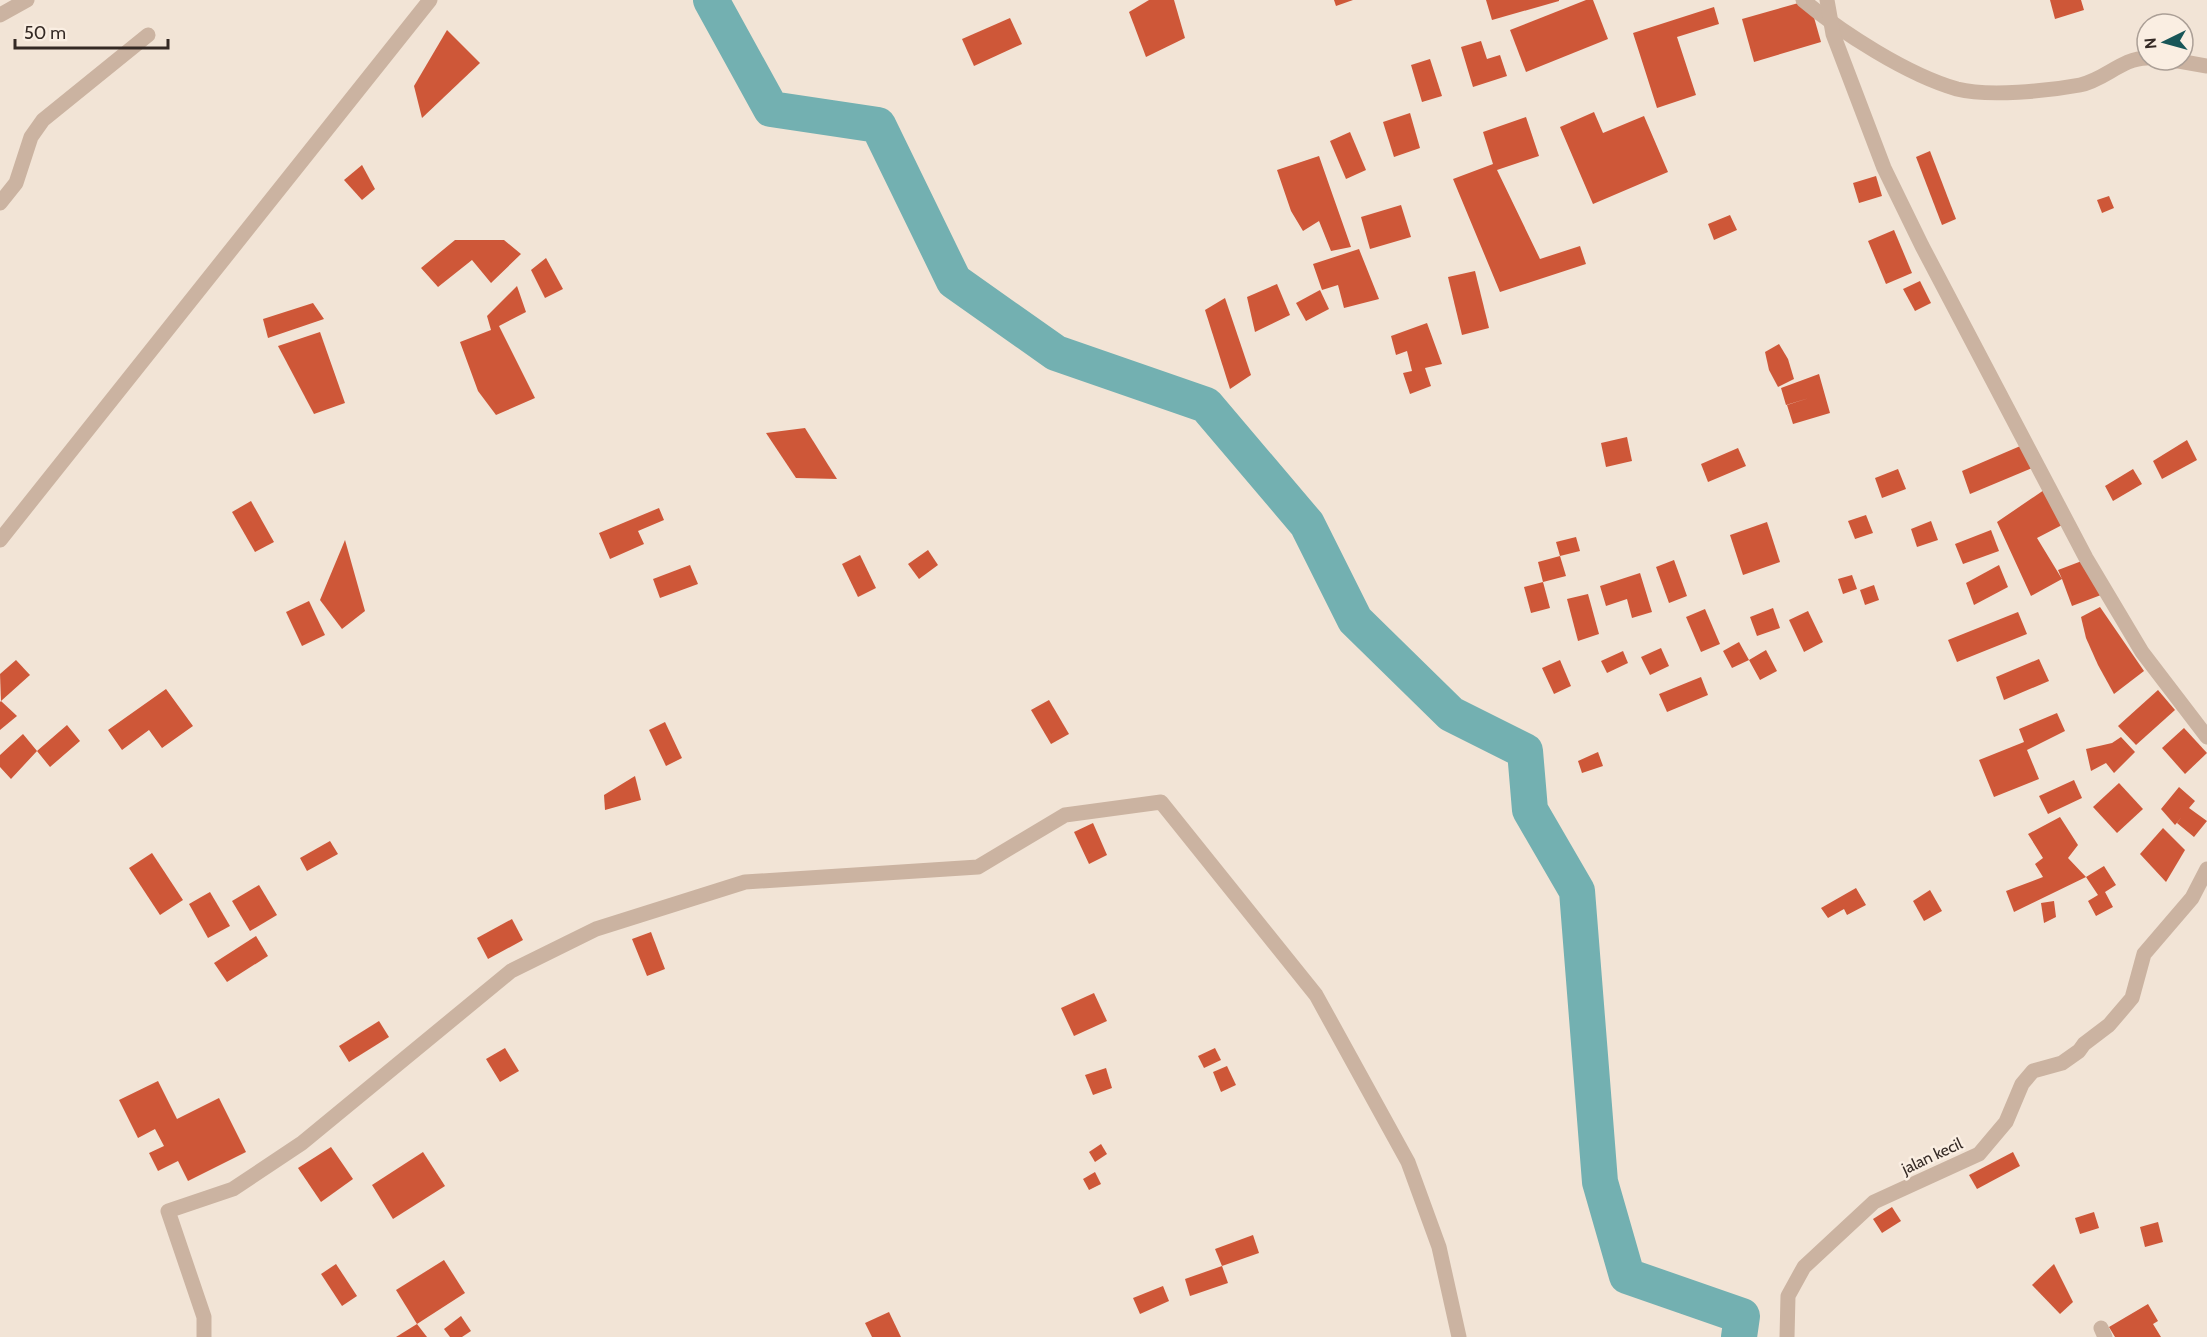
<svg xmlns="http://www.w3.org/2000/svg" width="2207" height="1337" font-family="Cabin,sans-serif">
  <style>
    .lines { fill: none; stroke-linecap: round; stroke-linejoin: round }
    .river { stroke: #73b0b1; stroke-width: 36 }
    .building { fill: #ce5738 }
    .minor { stroke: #cbb3a1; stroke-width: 15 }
    .labels { text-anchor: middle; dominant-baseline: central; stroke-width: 5; stroke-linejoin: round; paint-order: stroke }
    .street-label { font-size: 16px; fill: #342924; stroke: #faeee2 }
  </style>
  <rect width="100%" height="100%" fill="#f2e4d6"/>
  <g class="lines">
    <path class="river" d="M 711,0 L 771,109 L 878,125 L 954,281 L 1056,353 L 1206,405 L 1307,524 L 1355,620 L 1451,714 L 1525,751 L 1530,810 L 1577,891 L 1600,1182 L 1627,1276 L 1742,1316 L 1739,1337"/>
  </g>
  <g class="building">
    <path d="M 1149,0 L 1174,0 L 1185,38 L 1146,57 L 1129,12 Z"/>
    <path d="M 1334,0 L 1353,0 L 1336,6 Z"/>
    <path d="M 1486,0 L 1559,0 L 1559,1 L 1492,20 Z"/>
    <path d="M 1586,0 L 1593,0 L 1608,39 L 1526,72 L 1510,30 Z"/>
    <path d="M 1809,0 L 1821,42 L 1754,62 L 1742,19 Z"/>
    <path d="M 2050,0 L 2081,0 L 2084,10 L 2055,19 Z"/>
    <path d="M 1714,7 L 1719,24 L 1677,37 L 1696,95 L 1657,108 L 1633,33 Z"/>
    <path d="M 1010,18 L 1022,44 L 974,66 L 962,39 Z"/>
    <path d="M 447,30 L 480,63 L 422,118 L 414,86 Z"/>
    <path d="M 1481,41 L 1487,59 L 1500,55 L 1507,76 L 1473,87 L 1461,47 Z"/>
    <path d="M 1430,59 L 1442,96 L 1422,102 L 1411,65 Z"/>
    <path d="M 1594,112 L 1603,133 L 1644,116 L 1668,172 L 1593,204 L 1560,127 Z"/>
    <path d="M 1410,113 L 1420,148 L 1394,157 L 1383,122 Z"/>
    <path d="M 1526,117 L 1539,156 L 1497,170 L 1540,259 L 1580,246 L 1586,264 L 1500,292 L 1453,179 L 1493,164 L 1483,132 Z"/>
    <path d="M 1350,132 L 1366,170 L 1346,179 L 1330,141 Z"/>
    <path d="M 1930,151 L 1956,219 L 1942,225 L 1916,157 Z"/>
    <path d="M 1319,156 L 1333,196 L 1351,247 L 1331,251 L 1319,221 L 1303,231 L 1291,211 L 1277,170 Z"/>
    <path d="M 362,165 L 375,189 L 362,200 L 344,180 Z"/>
    <path d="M 1876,176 L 1882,196 L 1859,203 L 1853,183 Z"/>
    <path d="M 2109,196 L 2114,208 L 2102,213 L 2097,200 Z"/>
    <path d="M 1401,205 L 1411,237 L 1370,249 L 1361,217 Z"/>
    <path d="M 1730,215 L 1737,230 L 1714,240 L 1708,224 Z"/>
    <path d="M 1894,230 L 1912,273 L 1886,284 L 1868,241 Z"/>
    <path d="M 455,240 L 504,240 L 521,254 L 491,283 L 472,260 L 438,287 L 421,268 Z"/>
    <path d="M 1359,249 L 1379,299 L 1344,308 L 1338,285 L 1322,290 L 1313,264 Z"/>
    <path d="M 546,258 L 563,289 L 545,298 L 531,270 Z"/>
    <path d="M 1475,271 L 1489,328 L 1462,335 L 1448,277 Z"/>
    <path d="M 1920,281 L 1931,303 L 1915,311 L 1903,289 Z"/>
    <path d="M 1277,284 L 1290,315 L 1255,332 L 1247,297 Z"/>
    <path d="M 517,286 L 526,312 L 499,326 L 535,398 L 496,415 L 478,391 L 460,342 L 491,330 L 487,316 Z"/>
    <path d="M 1320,290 L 1329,309 L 1306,321 L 1296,303 Z"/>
    <path d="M 1225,298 L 1251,375 L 1230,389 L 1205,310 Z"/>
    <path d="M 313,303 L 324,319 L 268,338 L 263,319 Z"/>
    <path d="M 1427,323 L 1442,364 L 1425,368 L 1431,386 L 1410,394 L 1403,373 L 1412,371 L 1407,351 L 1396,355 L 1391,336 Z"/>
    <path d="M 320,332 L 345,403 L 314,414 L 278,346 Z"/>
    <path d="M 1779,344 L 1788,359 L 1794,379 L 1778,387 L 1769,370 L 1765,352 Z"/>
    <path d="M 1819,374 L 1830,413 L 1793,424 L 1787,405 L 1809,398 L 1786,405 L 1781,388 Z"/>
    <path d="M 805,428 L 837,479 L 796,478 L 766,433 Z"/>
    <path d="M 1627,437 L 1632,461 L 1606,467 L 1601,443 Z"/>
    <path d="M 2187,440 L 2197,460 L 2162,479 L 2153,461 Z"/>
    <path d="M 2025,444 L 2037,466 L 1970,494 L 1962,471 Z"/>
    <path d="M 1738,448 L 1746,466 L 1708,482 L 1701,464 Z"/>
    <path d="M 1898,469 L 1906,489 L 1882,498 L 1875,478 Z"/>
    <path d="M 2133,469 L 2142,484 L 2113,501 L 2105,486 Z"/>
    <path d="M 2044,490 L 2064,524 L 2037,538 L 2062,579 L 2058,570 L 2087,559 L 2101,595 L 2072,606 L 2062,579 L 2031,596 L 1997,522 Z"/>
    <path d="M 251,501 L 274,542 L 255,552 L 232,512 Z"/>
    <path d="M 659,508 L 664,520 L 638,531 L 644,544 L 610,559 L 599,533 Z"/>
    <path d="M 1866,515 L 1873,533 L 1855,539 L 1848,521 Z"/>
    <path d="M 1931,521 L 1938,540 L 1917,547 L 1911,529 Z"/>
    <path d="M 1767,522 L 1780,562 L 1743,575 L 1730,535 Z"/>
    <path d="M 1991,530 L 1999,551 L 1963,564 L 1955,544 Z"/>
    <path d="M 1576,537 L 1580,551 L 1560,556 L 1556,542 Z"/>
    <path d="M 345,540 L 365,611 L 342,629 L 320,600 Z"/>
    <path d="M 928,550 L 938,565 L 919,579 L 908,564 Z"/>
    <path d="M 860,555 L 876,588 L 858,597 L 842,564 Z"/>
    <path d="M 1560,556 L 1566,576 L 1543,582 L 1538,562 Z"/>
    <path d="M 1674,560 L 1687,596 L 1669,603 L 1656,567 Z"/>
    <path d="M 690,565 L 698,584 L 660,598 L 653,579 Z"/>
    <path d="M 1999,565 L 2008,587 L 1974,605 L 1966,583 Z"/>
    <path d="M 1640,573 L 1652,612 L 1632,618 L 1627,599 L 1606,606 L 1600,586 Z"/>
    <path d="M 1852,575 L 1857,589 L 1843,594 L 1838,579 Z"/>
    <path d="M 1543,582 L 1550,608 L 1531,613 L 1524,587 Z"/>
    <path d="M 1874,585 L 1879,600 L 1865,605 L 1860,590 Z"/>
    <path d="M 1588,594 L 1599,634 L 1578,641 L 1567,599 Z"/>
    <path d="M 309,601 L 325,635 L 302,646 L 286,612 Z"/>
    <path d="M 2100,607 L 2144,671 L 2114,694 L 2098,665 L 2086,638 L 2081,617 Z"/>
    <path d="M 1773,608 L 1780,628 L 1757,636 L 1750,617 Z"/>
    <path d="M 1705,609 L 1720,644 L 1701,652 L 1686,617 Z"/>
    <path d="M 1808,611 L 1823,642 L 1804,652 L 1789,620 Z"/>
    <path d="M 2018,612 L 2027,634 L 1957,662 L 1948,640 Z"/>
    <path d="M 1739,642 L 1749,660 L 1766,650 L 1777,671 L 1760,680 L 1749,660 L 1732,668 L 1723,651 Z"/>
    <path d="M 1661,648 L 1669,666 L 1650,675 L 1641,657 Z"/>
    <path d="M 1623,651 L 1628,663 L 1607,673 L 1601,661 Z"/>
    <path d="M 2039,659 L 2049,681 L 2004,700 L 1996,677 Z"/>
    <path d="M 16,660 L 30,675 L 1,701 L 0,674 Z"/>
    <path d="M 1560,660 L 1571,686 L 1554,694 L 1542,668 Z"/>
    <path d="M 1701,677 L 1708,695 L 1667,712 L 1659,694 Z"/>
    <path d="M 166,689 L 193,726 L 162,748 L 149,730 L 122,750 L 108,730 Z"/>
    <path d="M 2158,690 L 2175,710 L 2136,745 L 2118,726 Z"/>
    <path d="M 1049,700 L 1069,734 L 1051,744 L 1031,710 Z"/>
    <path d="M 1,701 L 17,716 L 0,730 L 0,702 Z"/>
    <path d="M 2057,713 L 2065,731 L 2027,750 L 2039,779 L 1994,797 L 1979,760 L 2024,742 L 2019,729 Z"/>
    <path d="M 665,722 L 682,758 L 666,766 L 649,730 Z"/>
    <path d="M 67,725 L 80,741 L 50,767 L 37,751 L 11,779 L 0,767 L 0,755 L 23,734 L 37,751 Z"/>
    <path d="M 2184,728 L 2207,753 L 2185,774 L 2162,748 Z"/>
    <path d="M 2121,737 L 2135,752 L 2114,773 L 2106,763 L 2091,771 L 2086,749 L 2112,743 Z"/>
    <path d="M 1598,752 L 1603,766 L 1582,773 L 1578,761 Z"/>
    <path d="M 635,776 L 641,800 L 605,810 L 604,795 Z"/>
    <path d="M 2074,780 L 2082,798 L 2048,814 L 2039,796 Z"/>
    <path d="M 2119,783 L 2143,809 L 2117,833 L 2093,807 Z"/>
    <path d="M 2179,787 L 2195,801 L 2189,808 L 2207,821 L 2194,837 L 2177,823 L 2182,817 L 2175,825 L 2161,809 Z"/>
    <path d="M 2060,817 L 2078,845 L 2068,858 L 2086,877 L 2104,866 L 2116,885 L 2105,892 L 2113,907 L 2096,916 L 2088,901 L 2098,895 L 2086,877 L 2014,912 L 2006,891 L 2043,877 L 2035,864 L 2043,858 L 2028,834 Z"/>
    <path d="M 1093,823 L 1107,855 L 1089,864 L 1074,832 Z"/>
    <path d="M 2163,828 L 2185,850 L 2166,882 L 2140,854 Z"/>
    <path d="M 330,841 L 338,854 L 307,871 L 300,858 Z"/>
    <path d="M 152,853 L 183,900 L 160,915 L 129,868 Z"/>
    <path d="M 259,885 L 277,915 L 250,931 L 232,901 Z"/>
    <path d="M 1856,888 L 1866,905 L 1847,915 L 1844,909 L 1828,918 L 1821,908 Z"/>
    <path d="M 1930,890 L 1942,911 L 1924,921 L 1913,901 Z"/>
    <path d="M 210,892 L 230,926 L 208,938 L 189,904 Z"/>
    <path d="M 2054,901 L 2056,917 L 2044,923 L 2041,903 Z"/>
    <path d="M 512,919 L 523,940 L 488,959 L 477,938 Z"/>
    <path d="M 651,932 L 665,969 L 647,976 L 632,939 Z"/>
    <path d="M 256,936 L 268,956 L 227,982 L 214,963 Z"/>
    <path d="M 1094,993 L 1107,1021 L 1074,1036 L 1061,1008 Z"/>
    <path d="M 379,1021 L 389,1037 L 349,1062 L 339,1046 Z"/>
    <path d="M 505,1048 L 519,1071 L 500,1082 L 486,1059 Z"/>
    <path d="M 1215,1048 L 1221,1060 L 1204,1068 L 1198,1056 Z"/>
    <path d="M 1227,1066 L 1236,1085 L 1221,1092 L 1213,1072 Z"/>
    <path d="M 1106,1068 L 1112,1088 L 1093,1095 L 1085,1075 Z"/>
    <path d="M 158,1081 L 177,1119 L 219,1098 L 246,1152 L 188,1181 L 178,1161 L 158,1171 L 149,1153 L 164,1146 L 155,1129 L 138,1138 L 119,1100 Z"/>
    <path d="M 1101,1144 L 1107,1154 L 1095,1162 L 1089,1152 Z"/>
    <path d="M 331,1147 L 353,1179 L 321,1202 L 298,1168 Z"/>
    <path d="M 423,1152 L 445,1186 L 393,1219 L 372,1185 Z"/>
    <path d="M 2013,1152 L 2020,1166 L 1977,1189 L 1969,1175 Z"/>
    <path d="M 1095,1172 L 1101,1184 L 1089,1190 L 1083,1179 Z"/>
    <path d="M 1892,1207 L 1901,1221 L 1882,1233 L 1873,1219 Z"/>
    <path d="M 2094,1212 L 2099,1228 L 2080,1234 L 2075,1218 Z"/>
    <path d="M 2158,1222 L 2163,1242 L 2145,1247 L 2140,1227 Z"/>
    <path d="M 1253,1235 L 1259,1253 L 1222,1266 L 1215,1249 Z"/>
    <path d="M 444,1260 L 465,1293 L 417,1324 L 396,1290 Z"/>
    <path d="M 336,1264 L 357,1296 L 342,1306 L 321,1274 Z"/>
    <path d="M 2054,1264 L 2073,1302 L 2060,1314 L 2032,1285 Z"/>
    <path d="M 1222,1266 L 1228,1283 L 1190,1296 L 1185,1279 Z"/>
    <path d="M 1163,1286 L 1169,1301 L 1140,1314 L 1133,1298 Z"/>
    <path d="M 2148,1304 L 2158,1321 L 2153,1324 L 2161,1337 L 2115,1337 L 2109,1327 Z"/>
    <path d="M 889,1312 L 901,1337 L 872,1337 L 865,1323 Z"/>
    <path d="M 461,1316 L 471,1331 L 462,1337 L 450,1337 L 444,1329 Z"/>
    <path d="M 417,1324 L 427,1337 L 396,1337 Z"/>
  </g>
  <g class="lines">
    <g class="minor">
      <path d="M 1803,0 C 1842,33 1908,75 1957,89 C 1988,97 2048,91 2080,85 C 2105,80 2122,58 2147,58"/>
      <path d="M 1827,0 L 1833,34 L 1884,168 L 1922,246 L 2086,558 L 2142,652 L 2207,737"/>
      <path d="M 0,15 L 27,0"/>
      <path d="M 2173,60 L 2207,66"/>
      <path d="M 0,203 L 16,183 L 31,137 L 43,120 L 148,35"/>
      <path d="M 0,540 L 430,0"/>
      <path d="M 2101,1328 L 2105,1337"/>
      <path d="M 204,1337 L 204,1317 L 168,1211 L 233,1189 L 302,1143 L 511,971 L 596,929 L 745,882 L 978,867 L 1065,815 L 1161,802 L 1316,995 L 1408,1162 L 1439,1247 L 1459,1337"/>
      <path d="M 1787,1337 L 1788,1296 L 1804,1267 L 1874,1202 L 1979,1154 L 2006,1122 L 2022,1084 L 2033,1071 L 2062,1063 L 2079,1051 L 2084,1044 L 2109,1025 L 2132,998 L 2144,954 L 2192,898 L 2207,869"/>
    </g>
  </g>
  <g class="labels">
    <g class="street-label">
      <text transform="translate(1932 1156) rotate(-25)">jalan kecil</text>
    </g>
  </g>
  <g transform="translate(2165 42) rotate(265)"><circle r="28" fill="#faeee2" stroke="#ab9f96" stroke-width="1.5"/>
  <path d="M0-4.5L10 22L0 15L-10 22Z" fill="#185658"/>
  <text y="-9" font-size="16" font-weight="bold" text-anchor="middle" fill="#342924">N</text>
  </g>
  <path d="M15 39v9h153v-9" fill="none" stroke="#342924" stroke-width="3"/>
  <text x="24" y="39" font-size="18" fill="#342924" stroke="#faeee2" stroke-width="4.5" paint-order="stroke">50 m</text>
</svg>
